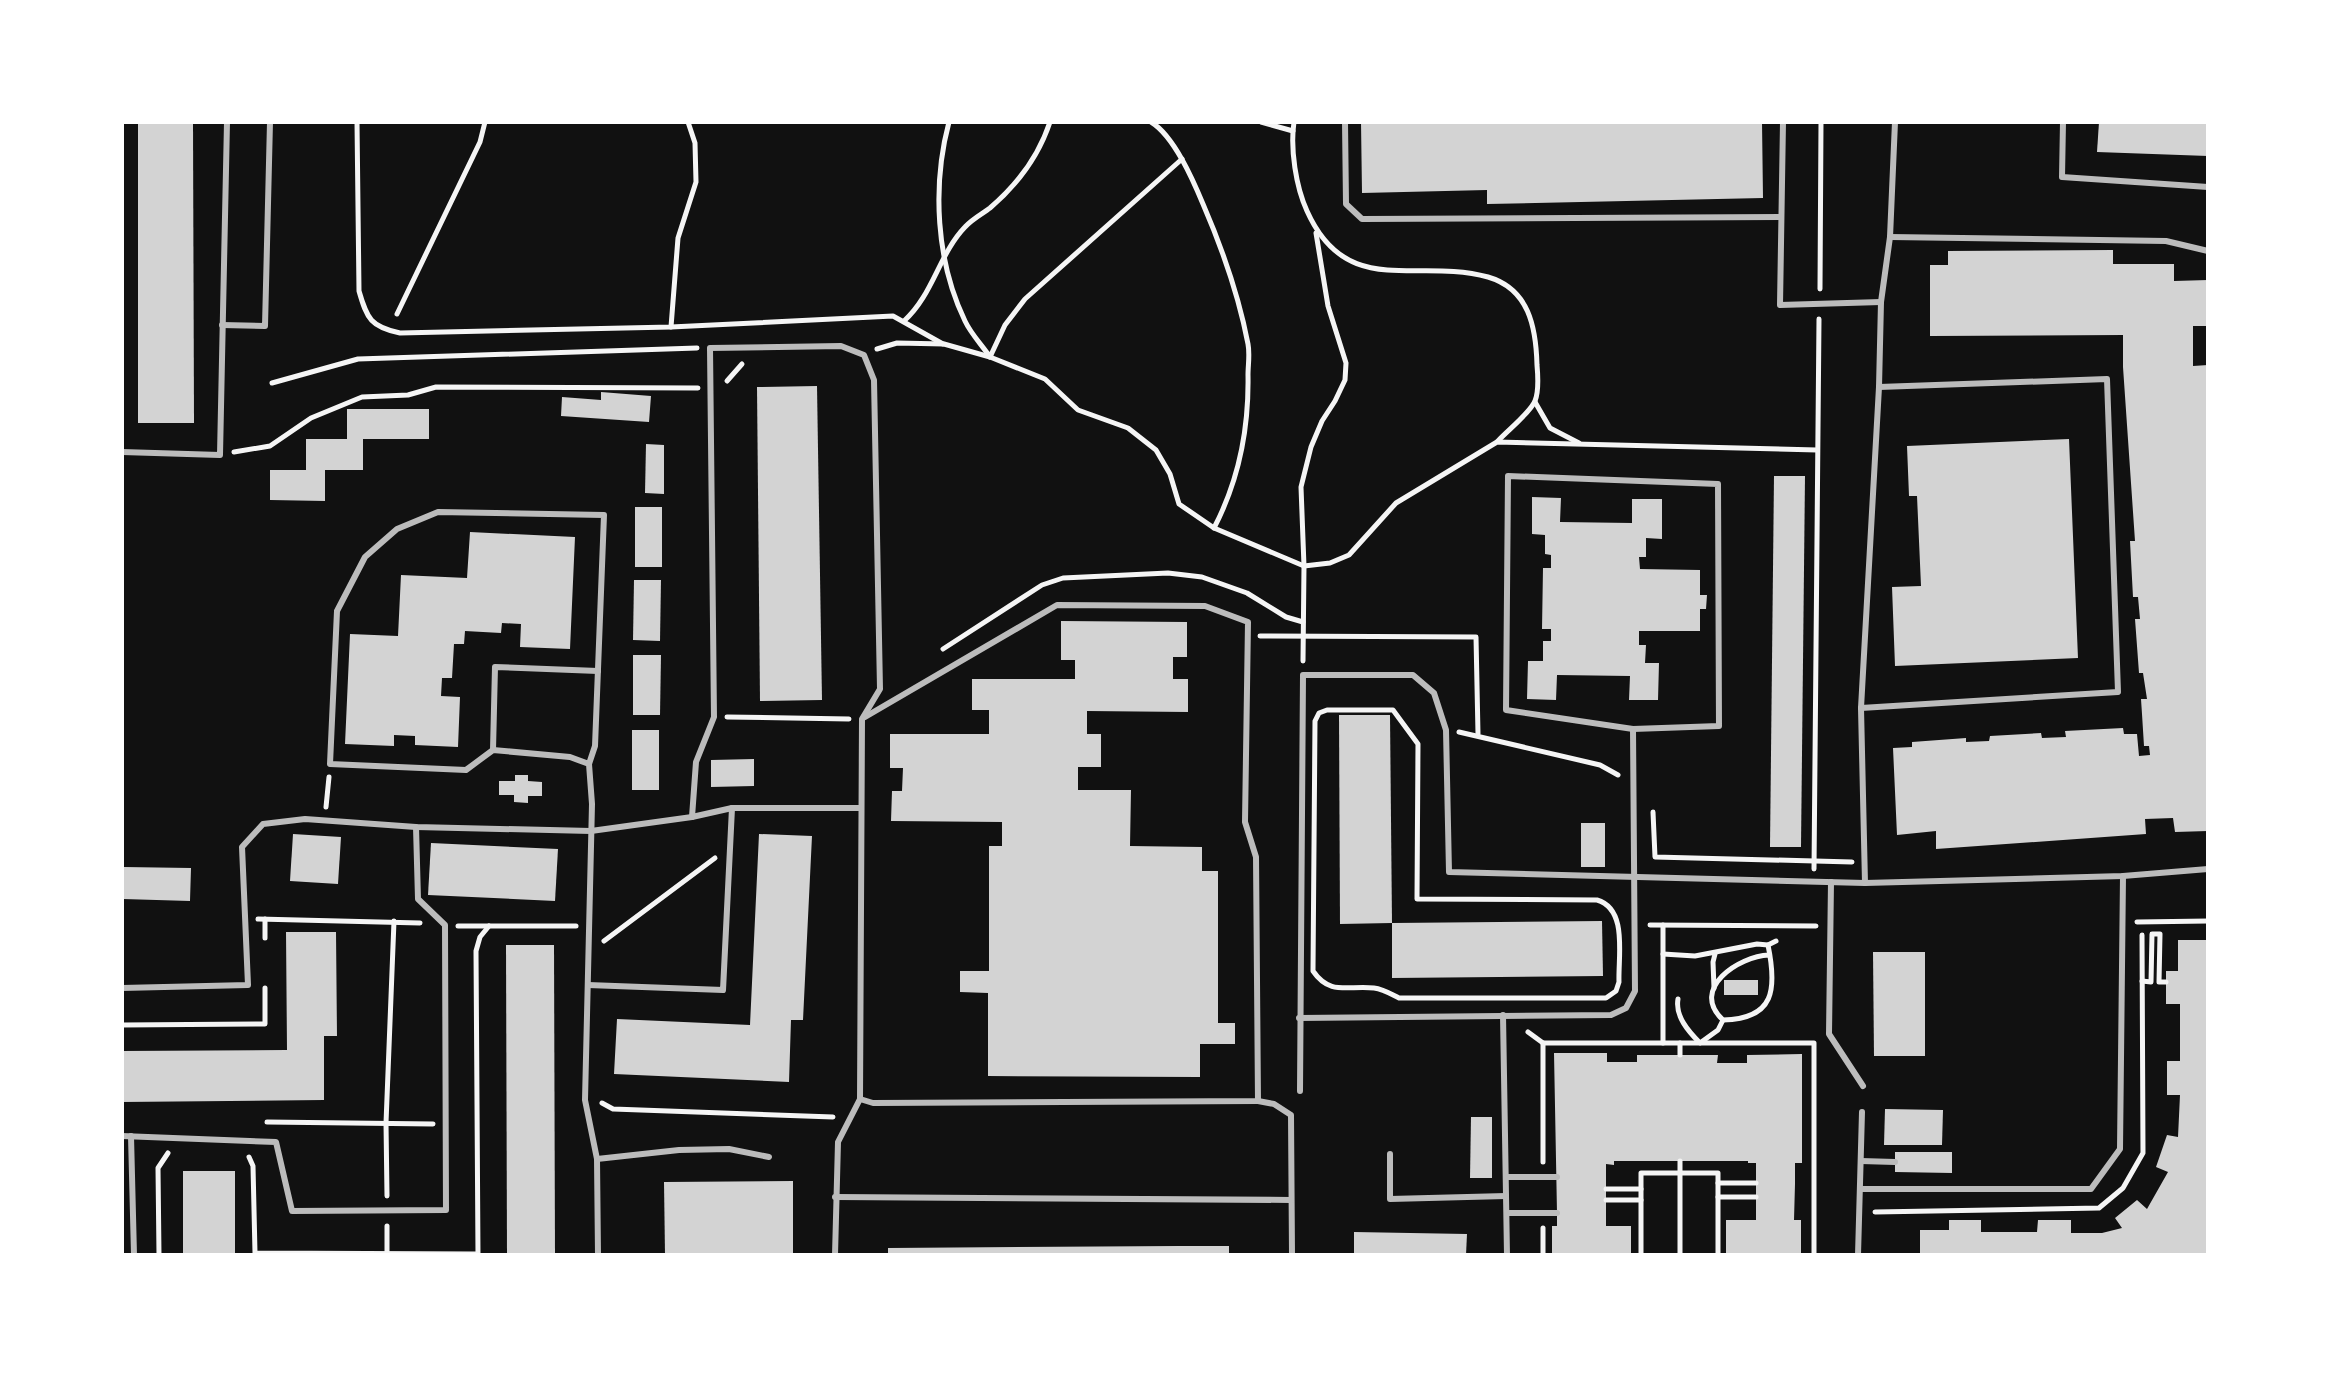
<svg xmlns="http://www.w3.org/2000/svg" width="2330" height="1377" font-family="'Exo 2',sans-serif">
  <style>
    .building { fill: #d3d3d3 }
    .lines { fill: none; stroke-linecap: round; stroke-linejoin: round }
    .path { stroke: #f5f5f5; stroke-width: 5 }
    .service { stroke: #bcbcbc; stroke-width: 6 }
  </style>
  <rect width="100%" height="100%" fill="#111"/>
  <g class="building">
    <path d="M 138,122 L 193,122 L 194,423 L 138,423 Z"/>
    <path d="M 1361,122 L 1762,122 L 1763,198 L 1487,204 L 1487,190 L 1362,193 Z"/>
    <path d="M 2099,122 L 2208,122 L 2208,156 L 2097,152 Z"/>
    <path d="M 2113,250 L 2113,264 L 2174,264 L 2174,281 L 2208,280 L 2208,326 L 2193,326 L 2193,366 L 2208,365 L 2208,831 L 2175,832 L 2173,818 L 2145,819 L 2146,834 L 1936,849 L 1936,831 L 1897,835 L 1893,748 L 1912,747 L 1912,742 L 1966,738 L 1966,742 L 1989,741 L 1990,736 L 2041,733 L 2042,738 L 2066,737 L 2065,731 L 2123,728 L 2124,734 L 2137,734 L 2139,756 L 2150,755 L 2149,746 L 2144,746 L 2142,714 L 2141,699 L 2147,699 L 2143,673 L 2139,673 L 2135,619 L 2140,619 L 2138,597 L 2133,597 L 2130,541 L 2135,541 L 2123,367 L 2123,335 L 1930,336 L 1930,265 L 1948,265 L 1948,251 Z"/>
    <path d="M 817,386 L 822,700 L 760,701 L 757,387 Z"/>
    <path d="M 601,392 L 651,396 L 649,422 L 561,416 L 562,397 L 601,400 Z"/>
    <path d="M 347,409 L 429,409 L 429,439 L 363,439 L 363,470 L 325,470 L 325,501 L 270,500 L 270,470 L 306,470 L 306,439 L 347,439 Z"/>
    <path d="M 2069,439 L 2078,658 L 1895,666 L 1892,587 L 1921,586 L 1917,496 L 1909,496 L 1907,446 Z"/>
    <path d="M 646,444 L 664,445 L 664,494 L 645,493 Z"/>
    <path d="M 1774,476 L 1805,476 L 1801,847 L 1770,847 Z"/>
    <path d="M 1532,497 L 1561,498 L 1560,522 L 1632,523 L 1632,499 L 1662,499 L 1662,539 L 1646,538 L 1646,557 L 1639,557 L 1640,569 L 1700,570 L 1700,595 L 1707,595 L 1706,609 L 1700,609 L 1700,631 L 1639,631 L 1639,645 L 1646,645 L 1645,663 L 1659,663 L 1658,700 L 1629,700 L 1630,676 L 1557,675 L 1556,700 L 1527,699 L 1528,661 L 1543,661 L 1543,641 L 1551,641 L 1551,629 L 1542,629 L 1543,568 L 1551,568 L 1551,555 L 1545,554 L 1545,535 L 1532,534 Z"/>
    <rect x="635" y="507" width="27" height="60"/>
    <path d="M 470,532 L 575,537 L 570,649 L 520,647 L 521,624 L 502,623 L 501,633 L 465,631 L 464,644 L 454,644 L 452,678 L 442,678 L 441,696 L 460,697 L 458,747 L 415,745 L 415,736 L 394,735 L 394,746 L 345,744 L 350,634 L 398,636 L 401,575 L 467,578 Z"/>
    <path d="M 634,580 L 661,580 L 660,641 L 633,640 Z"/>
    <path d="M 1061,621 L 1187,622 L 1187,657 L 1173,657 L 1173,679 L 1188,679 L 1188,712 L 1087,711 L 1087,734 L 1101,734 L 1101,767 L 1078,767 L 1078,790 L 1131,790 L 1130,846 L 1202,847 L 1202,871 L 1218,871 L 1218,1023 L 1235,1023 L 1235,1044 L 1200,1044 L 1200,1077 L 988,1076 L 988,993 L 960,992 L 960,971 L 989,971 L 989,846 L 1002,846 L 1002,822 L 891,821 L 892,791 L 902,791 L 903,768 L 890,768 L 890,734 L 989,734 L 989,710 L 972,710 L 972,679 L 1075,679 L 1075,660 L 1061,660 Z"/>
    <path d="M 633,655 L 661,655 L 660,715 L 633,715 Z"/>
    <path d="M 1339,715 L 1390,715 L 1392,923 L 1340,924 Z"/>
    <rect x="632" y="730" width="27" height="60"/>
    <path d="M 754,759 L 754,786 L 711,787 L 711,760 Z"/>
    <path d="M 515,775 L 528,775 L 528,781 L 542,782 L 542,796 L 528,796 L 528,803 L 514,802 L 514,795 L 499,795 L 499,781 L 515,781 Z"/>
    <rect x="1581" y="823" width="24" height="44"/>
    <path d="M 293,834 L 341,837 L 338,884 L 290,881 Z"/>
    <path d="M 759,834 L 812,836 L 803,1020 L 791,1020 L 789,1082 L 614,1074 L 617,1019 L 750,1025 Z"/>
    <path d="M 431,843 L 558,849 L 555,901 L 428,895 Z"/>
    <path d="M 124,867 L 191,868 L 190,901 L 123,899 Z"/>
    <path d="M 1602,921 L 1603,976 L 1392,978 L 1392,923 Z"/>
    <path d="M 286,932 L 336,932 L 337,1036 L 324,1036 L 324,1100 L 122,1102 L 122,1051 L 287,1050 Z"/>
    <path d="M 2178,940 L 2208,940 L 2208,1255 L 1920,1255 L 1920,1230 L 1949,1230 L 1949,1220 L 1981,1220 L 1981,1232 L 2037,1232 L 2038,1220 L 2071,1220 L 2071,1233 L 2102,1233 L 2122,1228 L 2115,1218 L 2137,1200 L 2147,1209 L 2168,1172 L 2156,1167 L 2167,1135 L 2178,1137 L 2180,1095 L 2167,1095 L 2167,1061 L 2180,1061 L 2180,1004 L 2166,1004 L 2166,971 L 2178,971 Z"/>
    <path d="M 506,945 L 554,945 L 555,1255 L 507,1255 Z"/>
    <path d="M 1873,952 L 1925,952 L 1925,1056 L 1874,1056 Z"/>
    <rect x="1724" y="980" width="34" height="15"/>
    <path d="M 1554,1053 L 1607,1053 L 1607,1062 L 1637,1062 L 1637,1055 L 1718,1055 L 1717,1063 L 1747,1063 L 1747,1055 L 1802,1054 L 1802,1163 L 1795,1163 L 1795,1184 L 1794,1220 L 1801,1220 L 1801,1255 L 1726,1255 L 1726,1220 L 1756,1220 L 1756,1163 L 1748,1163 L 1748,1161 L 1614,1161 L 1614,1165 L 1606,1164 L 1606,1226 L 1631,1226 L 1631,1255 L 1552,1255 L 1552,1226 L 1557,1226 L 1557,1213 Z"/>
    <path d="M 1885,1109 L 1943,1110 L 1942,1145 L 1884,1145 Z"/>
    <path d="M 1471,1117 L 1492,1117 L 1492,1178 L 1470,1178 Z"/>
    <path d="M 1895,1152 L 1952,1152 L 1952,1173 L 1895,1172 Z"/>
    <rect x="183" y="1171" width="52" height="84"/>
    <path d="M 793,1181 L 793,1255 L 665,1255 L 664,1182 Z"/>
    <path d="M 1354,1232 L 1467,1234 L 1466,1255 L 1354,1255 Z"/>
    <path d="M 1178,1246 L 1229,1246 L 1229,1255 L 888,1255 L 888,1248 Z"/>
  </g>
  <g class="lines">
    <g class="path">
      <path d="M 357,122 L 359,291 C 367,319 371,327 400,333 L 671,327 L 893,316 L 943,344"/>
      <path d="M 949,122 C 932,186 936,261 965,321 C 971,334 982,345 990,357 L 1005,325 L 1025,299 L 1182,159"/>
      <path d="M 1151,122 C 1174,136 1193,180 1203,204 C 1222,248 1239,297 1248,344 C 1250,354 1248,365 1248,375 C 1249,430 1239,480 1214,528"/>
      <path d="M 1261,122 L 1293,131"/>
      <path d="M 1294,122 C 1290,149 1296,187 1307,211 C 1347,300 1417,257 1488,277 C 1529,289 1536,327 1537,365 C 1538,376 1539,391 1535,401 C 1530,413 1507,431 1498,441"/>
      <path d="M 1820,289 L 1821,122"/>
      <path d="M 397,314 L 480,142 L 485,122"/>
      <path d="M 904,321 C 933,295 939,254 965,227 C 972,219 982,214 990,208 C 1017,185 1039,155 1050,122"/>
      <path d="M 671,327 L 678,238 L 696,182 L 695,143 L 688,122"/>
      <path d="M 877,349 L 897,343 L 944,344 L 990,357 L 1045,379 L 1078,410 L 1128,428 L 1156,450 L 1170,474 L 1179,504 L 1214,528 L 1304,566 L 1330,563 L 1349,555 L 1396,503 L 1497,442 L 1817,450"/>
      <path d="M 727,381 L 742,364"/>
      <path d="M 272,383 L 358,359 L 697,348"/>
      <path d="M 1535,402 L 1550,428 L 1579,443"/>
      <path d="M 234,452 L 270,446 L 311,418 L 362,397 L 408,395 L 436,387 L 698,388"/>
      <path d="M 1260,636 L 1476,637 L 1478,734"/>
      <path d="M 943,649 L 1042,585 L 1063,578 L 1168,573 L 1202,577 L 1247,593 L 1286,617 L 1303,622"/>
      <path d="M 1303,661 L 1304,566 L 1301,487 L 1311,447 L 1322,421 L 1335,401 L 1345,380 L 1346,363 L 1328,306 L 1316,233"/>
      <path d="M 1327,710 L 1393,710 L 1418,744 L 1417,899 L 1597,900 C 1628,909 1618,956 1619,982 L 1616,991 L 1606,998 L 1399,998 C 1391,994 1383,989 1374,988 C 1348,985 1330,996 1313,971 L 1315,721 L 1319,713 Z"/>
      <path d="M 727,717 L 849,719"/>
      <path d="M 1459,732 L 1600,765 L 1618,775"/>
      <path d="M 326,807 L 329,777"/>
      <path d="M 1653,812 L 1655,857 L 1852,862"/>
      <path d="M 1814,869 L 1819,319"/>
      <path d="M 258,919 L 420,923"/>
      <path d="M 265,919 L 265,938"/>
      <path d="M 2137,922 L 2208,921"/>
      <path d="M 1650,925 L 1816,926"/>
      <path d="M 458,926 L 576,926"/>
      <path d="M 604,941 L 715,858"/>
      <path d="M 1768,945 C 1777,989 1775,1019 1723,1020 C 1689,989 1739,956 1769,955"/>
      <path d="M 1663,954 L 1695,956 L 1757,944 L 1768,945 L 1776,941"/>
      <path d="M 2142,981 L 2151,982 L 2152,934 L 2160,934 L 2159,982 L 2166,982"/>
      <path d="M 1714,988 L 1713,962 L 1715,954"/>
      <path d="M 1678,999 C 1675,1016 1688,1031 1700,1043 L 1718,1030 L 1723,1020"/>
      <path d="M 122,1025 L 265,1024 L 265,988"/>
      <path d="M 1528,1032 L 1543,1043"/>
      <path d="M 1663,1043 L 1663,925"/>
      <path d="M 1680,1055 L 1680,1043"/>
      <path d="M 602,1103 L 613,1109 L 833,1117"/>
      <path d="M 267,1122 L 433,1124"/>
      <path d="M 249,1157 L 253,1166 L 255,1253 L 478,1254 L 476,951 L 480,937 L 489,926"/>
      <path d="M 1543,1162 L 1543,1043 L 1814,1043 L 1814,1255"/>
      <path d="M 1718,1183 L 1756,1183"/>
      <path d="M 1606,1189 L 1641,1189"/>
      <path d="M 387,1196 L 386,1123 L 394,921"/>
      <path d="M 1718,1197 L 1756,1197"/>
      <path d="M 1606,1200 L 1641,1200"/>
      <path d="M 1875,1212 L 2099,1208 L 2123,1188 L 2143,1153 L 2142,935"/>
      <path d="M 387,1226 L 387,1254"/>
      <path d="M 159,1255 L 158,1168 L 168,1153"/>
      <path d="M 1543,1255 L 1543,1228"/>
      <path d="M 1641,1255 L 1641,1173 L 1718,1173 L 1718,1255"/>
      <path d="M 1680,1255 L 1680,1161"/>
    </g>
    <g class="service">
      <path d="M 1345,122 L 1346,204 L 1362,219 L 1781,217"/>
      <path d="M 1783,122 L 1780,305 L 1881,302"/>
      <path d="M 2063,122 L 2062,177 L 2208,187"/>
      <path d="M 1890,237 L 2166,241 L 2208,251"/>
      <path d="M 222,325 L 265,326 L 270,122"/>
      <path d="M 122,452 L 220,455 L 227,122"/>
      <path d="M 1508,476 L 1718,484 L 1719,726 L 1633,729 L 1506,710 Z"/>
      <path d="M 1861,708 L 2118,692 L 2107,379 L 1879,387"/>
      <path d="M 493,750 L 495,667 L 598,671"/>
      <path d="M 589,764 L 570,757 L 493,750 L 466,770 L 330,764 L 337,611 L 365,557 L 397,529 L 438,512 L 604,515 L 595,746 L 589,764 L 592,804 L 585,1100 L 597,1159 L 598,1255"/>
      <path d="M 692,817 L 696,762 L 714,717 L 710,348 L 841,346 L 864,355 L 874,380 L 880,689 L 862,719 L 860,1099 L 838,1142 L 835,1255"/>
      <path d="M 1831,882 L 1829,1034 L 1863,1086"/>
      <path d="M 1865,883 L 1861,708 L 1879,387 L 1881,302 L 1890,237 L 1895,122"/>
      <path d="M 588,985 L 723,990 L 732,808"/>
      <path d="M 122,988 L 248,985 L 242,847 L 263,824 L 305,819 L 416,827 L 591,831 L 692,817 L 732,808 L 861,808"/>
      <path d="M 1503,1015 L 1507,1255"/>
      <path d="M 1299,1018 L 1611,1015 L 1626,1008 L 1635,991 L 1633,729"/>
      <path d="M 1300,1091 L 1303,675 L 1413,675 L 1434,693 L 1446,730 L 1449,872 L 1865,883 L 2123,876 L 2208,869"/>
      <path d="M 860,1099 L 873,1103 L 1258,1101 L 1256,857 L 1245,822 L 1248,622 L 1205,606 L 1057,605 L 865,717"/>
      <path d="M 1258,1101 L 1274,1104 L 1291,1115 L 1292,1255"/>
      <path d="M 122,1136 L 276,1142 L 292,1211 L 446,1210 L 445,925 L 418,899 L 416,827"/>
      <path d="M 131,1136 L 134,1255"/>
      <path d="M 1390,1154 L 1390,1199 L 1506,1196"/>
      <path d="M 597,1159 L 679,1150 L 729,1149 L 769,1157"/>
      <path d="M 1861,1161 L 1895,1162"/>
      <path d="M 1506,1177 L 1557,1177"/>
      <path d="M 1860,1189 L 2091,1189 L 2120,1149 L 2123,876"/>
      <path d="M 835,1197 L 1291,1200"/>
      <path d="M 1507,1213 L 1557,1213"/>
      <path d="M 1858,1255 L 1862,1112"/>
    </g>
  </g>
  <rect width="2330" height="1377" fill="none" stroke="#ffffff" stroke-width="248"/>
</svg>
